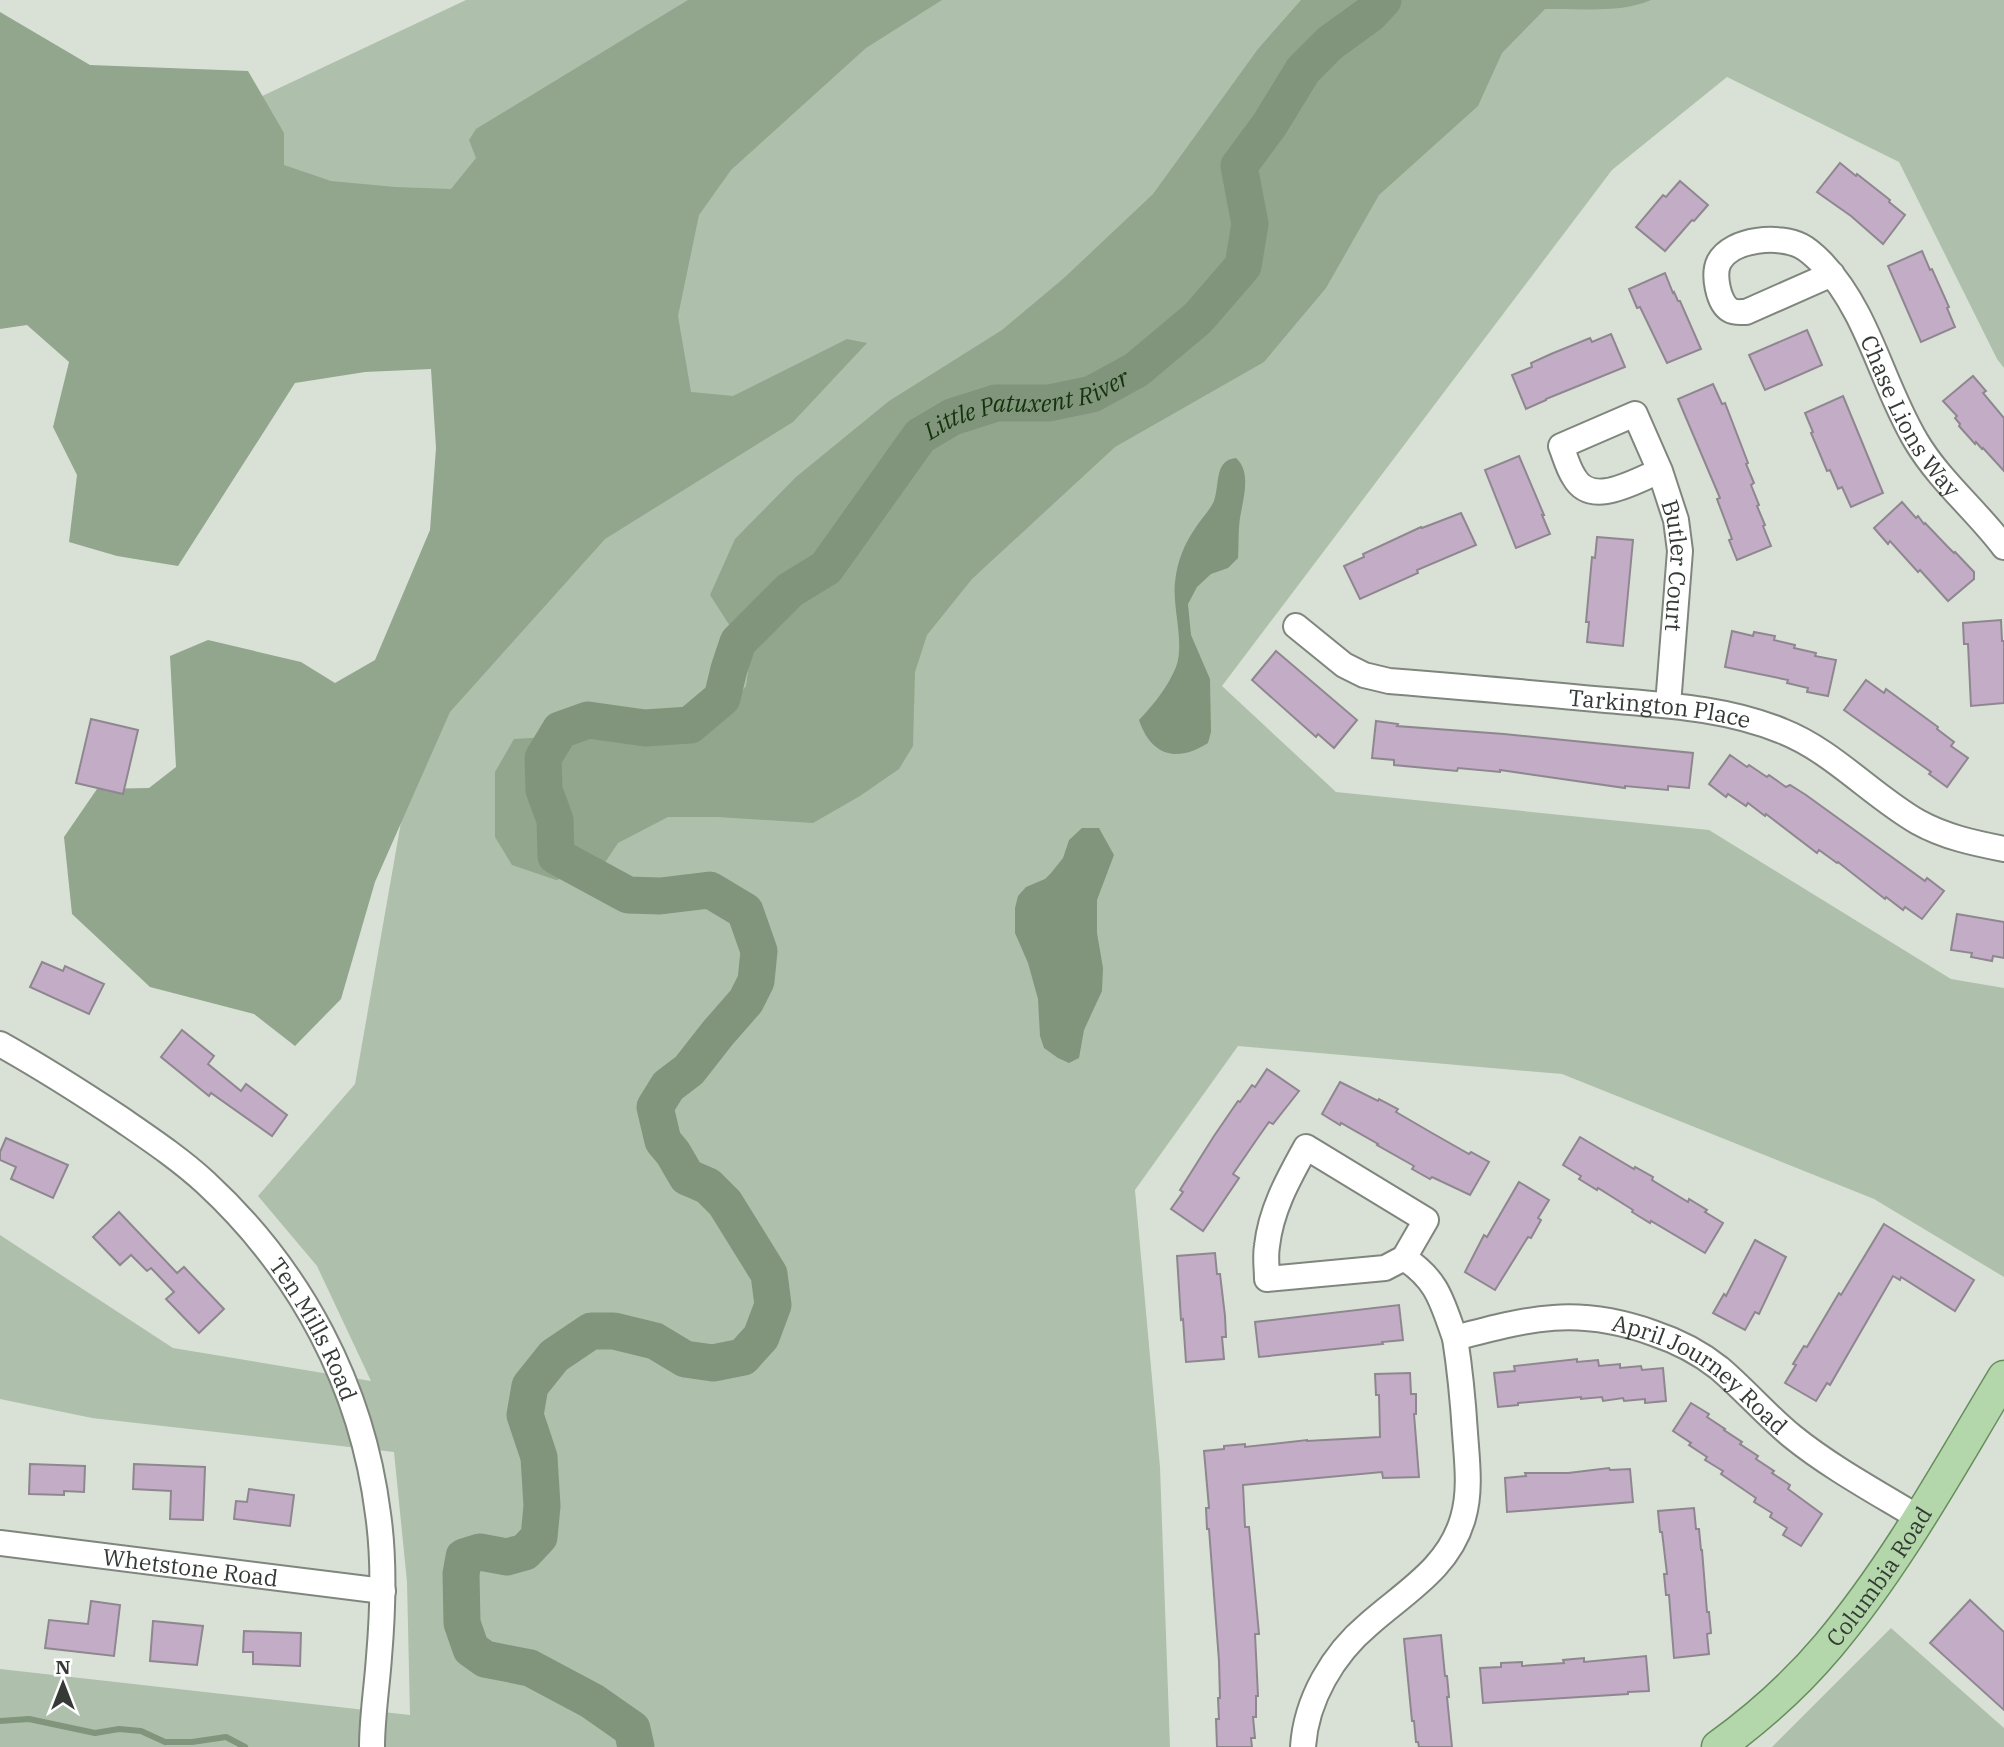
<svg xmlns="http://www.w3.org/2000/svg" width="2004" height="1747" font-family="'IBM Plex Serif',serif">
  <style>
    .green { fill: #aec0ab }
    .forest { fill: #91a68c }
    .water { fill: #80957b }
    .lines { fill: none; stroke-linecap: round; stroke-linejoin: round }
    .stream { stroke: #80957b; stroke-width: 6 }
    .river { stroke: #80957b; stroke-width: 37 }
    .building { fill: #c3acc6; stroke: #8f8790; stroke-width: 2 }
    .minor-casing { stroke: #7f867d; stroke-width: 28 }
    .major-casing { stroke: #668e5d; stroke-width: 35 }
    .minor { stroke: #fff; stroke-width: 24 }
    .major { stroke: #b3d7aa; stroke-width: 32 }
    .labels { text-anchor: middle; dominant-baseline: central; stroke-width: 7; stroke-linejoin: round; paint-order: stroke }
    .street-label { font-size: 23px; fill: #363a36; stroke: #fff }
    .water-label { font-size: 24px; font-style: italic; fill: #14330c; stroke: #fff }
  </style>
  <rect width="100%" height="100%" fill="#d9e1d7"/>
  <g class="green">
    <path d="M 466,0 L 2004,0 L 2004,368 L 1997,359 L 1899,162 L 1727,77 L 1612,170 L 1222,686 L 1336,792 L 1709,830 L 1951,979 L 2004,988 L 2004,1277 L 1874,1199 L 1562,1074 L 1238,1046 L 1135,1190 L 1160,1467 L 1170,1747 L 0,1747 L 0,1669 L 410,1715 L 407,1582 L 394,1452 L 92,1418 L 0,1399 L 0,1235 L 173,1348 L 371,1381 L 317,1266 L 258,1196 L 355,1084 L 496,281 L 227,237 L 258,98 Z"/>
    <path d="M 1891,1628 L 2004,1728 L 2004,1747 L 1772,1747 Z"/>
  </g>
  <g class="forest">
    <path d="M 942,0 L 866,48 L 731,170 L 699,215 L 678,316 L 691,392 L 733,396 L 847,339 L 867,343 L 793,422 L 605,539 L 450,712 L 375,882 L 341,999 L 295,1046 L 254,1014 L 150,987 L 72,914 L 64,837 L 97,789 L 149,788 L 176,767 L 170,656 L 208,640 L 301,662 L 335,683 L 375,660 L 430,530 L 436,448 L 431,369 L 365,372 L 295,383 L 178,566 L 117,556 L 69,542 L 77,475 L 53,427 L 69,362 L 27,325 L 0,329 L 0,12 L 90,65 L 248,71 L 284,133 L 284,165 L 331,181 L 395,187 L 451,189 L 476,158 L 469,140 L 476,129 L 688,0 Z"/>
    <path d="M 1301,0 L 1651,0 C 1619,14 1579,8 1545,9 L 1502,53 L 1478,106 L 1379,195 L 1326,288 L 1264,362 L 1115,447 L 972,579 L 927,635 L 915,672 L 913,746 L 899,769 L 860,796 L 813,823 L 718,817 L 668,817 L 618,843 L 602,867 L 556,880 L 512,865 L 495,837 L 495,772 L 514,739 L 583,735 L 644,736 L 721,720 L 746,686 L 750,657 L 710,595 L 735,539 L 796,477 L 889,401 L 1002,330 L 1064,278 L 1153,194 L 1258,49 Z"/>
  </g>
  <g class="water">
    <path d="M 1236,458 C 1252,472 1243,499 1240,518 C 1238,531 1239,544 1238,558 L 1228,568 L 1211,574 L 1197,587 L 1188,604 L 1191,635 L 1210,679 L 1211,732 L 1208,743 C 1177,763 1151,756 1139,720 C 1154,704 1168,687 1176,667 C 1185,643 1172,606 1175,582 C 1177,562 1184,544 1196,527 C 1201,519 1210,510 1214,501 C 1220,484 1214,460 1236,458 Z"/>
    <path d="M 1082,828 L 1099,828 L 1114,855 L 1097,900 L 1097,933 L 1103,968 L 1102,991 L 1084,1030 L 1079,1058 L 1069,1063 L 1058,1058 L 1044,1048 L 1040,1036 L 1038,999 L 1028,963 L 1015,933 L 1015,908 L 1018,896 L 1026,887 L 1045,879 L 1051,873 L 1063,858 L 1069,840 Z"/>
  </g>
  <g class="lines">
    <path class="stream" d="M 0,1721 L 29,1719 L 95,1733 L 119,1729 L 141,1731 L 165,1742 L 192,1742 L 226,1737 L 245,1747"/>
    <path class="river" id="s1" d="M 636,1747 L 632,1729 L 592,1701 L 530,1668 L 485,1659 L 471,1649 L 462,1623 L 461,1574 L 464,1557 L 480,1552 L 507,1557 L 525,1552 L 539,1537 L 542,1506 L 539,1457 L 525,1415 L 530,1386 L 554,1356 L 591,1331 L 614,1331 L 655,1341 L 685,1359 L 713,1363 L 743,1357 L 761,1337 L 773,1305 L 769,1274 L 725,1203 L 708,1186 L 687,1177 L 673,1153 L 663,1141 L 655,1107 L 668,1086 L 689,1070 L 718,1033 L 746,1001 L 756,981 L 759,951 L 745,911 L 710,890 L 660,896 L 628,895 L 556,856 L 555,820 L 544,790 L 543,758 L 560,730 L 588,720 L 645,728 L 690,725 L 722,698 L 729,669 L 738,642 L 790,590 L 826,568 L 920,436 L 952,417 L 996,403 L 1049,403 L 1092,394 L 1136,370 L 1198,318 L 1243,266 L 1250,224 L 1239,166 L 1270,124 L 1303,70 L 1330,43 L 1370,14 L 1383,0"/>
  </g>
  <g class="building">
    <path d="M 1840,163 L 1856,176 L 1857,174 L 1890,200 L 1889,202 L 1905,215 L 1883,244 L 1851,216 L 1817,192 Z"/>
    <path d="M 1680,181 L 1708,205 L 1694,221 L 1692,220 L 1665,251 L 1636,227 L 1663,195 L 1666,197 Z"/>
    <path d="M 1922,251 L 1930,270 L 1932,269 L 1949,307 L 1947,308 L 1955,327 L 1921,342 L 1888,266 Z"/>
    <path d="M 1665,273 L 1673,293 L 1674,292 L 1678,301 L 1680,301 L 1701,349 L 1667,363 L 1640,307 L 1637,308 L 1629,289 Z"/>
    <path d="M 1807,330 L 1822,365 L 1765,390 L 1749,355 Z"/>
    <path d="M 1611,334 L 1625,367 L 1546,399 L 1546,400 L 1526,409 L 1512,375 L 1532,367 L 1531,363 L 1551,354 L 1590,338 L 1592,342 Z"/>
    <path d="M 1973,376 L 1986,391 L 1983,393 L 2004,418 L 2004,471 L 1983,448 L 1982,449 L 1976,442 L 1975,444 L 1959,426 L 1960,424 L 1955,418 L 1957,416 L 1943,401 Z"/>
    <path d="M 1713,384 L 1722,404 L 1725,403 L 1748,463 L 1746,464 L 1754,483 L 1751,485 L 1759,505 L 1757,506 L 1765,525 L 1763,526 L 1771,546 L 1737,560 L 1729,540 L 1732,539 L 1717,499 L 1720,498 L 1678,399 Z"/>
    <path d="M 1843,396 L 1883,493 L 1851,507 L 1842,487 L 1838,489 L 1830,470 L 1827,471 L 1811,433 L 1813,432 L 1805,413 Z"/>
    <path d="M 1519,456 L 1544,515 L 1542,515 L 1550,534 L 1516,548 L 1485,470 Z"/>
    <path d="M 1902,502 L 1916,518 L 1918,516 L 1924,524 L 1925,523 L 1947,546 L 1954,553 L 1955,552 L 1974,572 L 1974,579 L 1948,601 L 1920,570 L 1918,572 L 1890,541 L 1888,544 L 1874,528 Z"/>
    <path d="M 1461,513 L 1476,545 L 1417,570 L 1418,573 L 1360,599 L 1344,566 L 1364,557 L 1363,554 L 1421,527 L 1422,528 Z"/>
    <path d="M 1597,537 L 1633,540 L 1623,646 L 1587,642 L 1589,622 L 1586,622 L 1590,579 L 1592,557 L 1595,558 Z"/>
    <path d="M 2001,620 L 2002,641 L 2004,641 L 2004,703 L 1971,706 L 1968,644 L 1964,644 L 1963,623 Z"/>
    <path d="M 1732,631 L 1753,636 L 1754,632 L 1775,636 L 1774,640 L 1795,645 L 1794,648 L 1816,653 L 1815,656 L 1836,660 L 1828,696 L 1807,692 L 1808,688 L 1787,683 L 1788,680 L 1725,667 Z"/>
    <path d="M 1276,651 L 1357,720 L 1334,748 L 1318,734 L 1316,737 L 1252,680 Z"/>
    <path d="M 1866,680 L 1884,693 L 1886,689 L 1938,727 L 1937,729 L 1954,742 L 1951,746 L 1968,758 L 1947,787 L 1929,774 L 1931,772 L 1844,710 Z"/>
    <path d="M 91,719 L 138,730 L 123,794 L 76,783 Z"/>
    <path d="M 1376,721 L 1398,724 L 1397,726 L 1504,734 L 1693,753 L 1689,788 L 1668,786 L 1668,790 L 1625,786 L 1625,788 L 1500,770 L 1500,772 L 1458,768 L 1457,771 L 1394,765 L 1394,760 L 1372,758 Z"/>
    <path d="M 1730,755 L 1747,767 L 1749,765 L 1767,777 L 1769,775 L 1786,787 L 1790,785 L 1806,795 L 1925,881 L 1927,878 L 1944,891 L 1922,919 L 1905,907 L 1903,910 L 1886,897 L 1885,899 L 1838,862 L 1837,863 L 1819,850 L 1817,853 L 1766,814 L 1765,816 L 1748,803 L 1746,806 L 1728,794 L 1726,797 L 1709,784 Z"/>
    <path d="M 1957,914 L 2004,922 L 2004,958 L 1993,956 L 1992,961 L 1971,957 L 1972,953 L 1951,950 Z"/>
    <path d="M 42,962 L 63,971 L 65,966 L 104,984 L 89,1014 L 30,987 Z"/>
    <path d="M 182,1030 L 214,1056 L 208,1064 L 241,1091 L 246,1084 L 287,1115 L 272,1136 L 211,1093 L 209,1096 L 161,1057 Z"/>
    <path d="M 1267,1069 L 1299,1091 L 1273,1124 L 1269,1122 L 1257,1139 L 1233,1174 L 1239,1178 L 1203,1231 L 1171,1209 L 1183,1192 L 1180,1190 L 1214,1136 L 1238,1101 L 1240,1102 L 1252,1085 L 1255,1087 Z"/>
    <path d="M 1340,1082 L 1378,1101 L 1379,1099 L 1398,1109 L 1396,1112 L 1432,1133 L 1469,1154 L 1471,1152 L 1489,1162 L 1470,1195 L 1432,1177 L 1430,1179 L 1412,1169 L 1414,1166 L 1377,1145 L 1378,1144 L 1341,1123 L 1340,1125 L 1322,1114 Z"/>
    <path d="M 1580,1137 L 1634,1169 L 1635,1167 L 1653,1177 L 1652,1180 L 1688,1202 L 1689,1199 L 1707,1210 L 1705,1212 L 1723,1223 L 1705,1253 L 1651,1221 L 1650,1223 L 1632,1212 L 1633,1210 L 1598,1188 L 1597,1190 L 1579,1179 L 1581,1176 L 1563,1165 Z"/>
    <path d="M 6,1138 L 68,1165 L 53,1198 L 11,1179 L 16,1167 L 0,1160 L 0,1152 Z"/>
    <path d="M 1519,1182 L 1549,1200 L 1538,1218 L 1541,1220 L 1531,1238 L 1528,1237 L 1495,1290 L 1465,1272 L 1484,1235 L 1487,1237 Z"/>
    <path d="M 119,1212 L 177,1273 L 184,1267 L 224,1309 L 199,1333 L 166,1299 L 174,1292 L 151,1268 L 147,1271 L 131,1255 L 120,1265 L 93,1237 Z"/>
    <path d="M 1884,1224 L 1974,1280 L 1955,1311 L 1901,1277 L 1900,1280 L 1893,1276 L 1830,1385 L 1827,1383 L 1816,1401 L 1785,1383 L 1796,1365 L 1793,1364 L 1804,1346 L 1807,1347 L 1839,1293 L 1841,1295 Z"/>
    <path d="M 1755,1240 L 1786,1257 L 1759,1314 L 1755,1312 L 1745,1330 L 1713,1313 L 1724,1294 L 1726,1296 Z"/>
    <path d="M 1215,1253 L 1217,1274 L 1220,1274 L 1225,1316 L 1226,1337 L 1222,1337 L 1224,1359 L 1186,1362 L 1183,1319 L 1181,1320 L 1177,1256 Z"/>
    <path d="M 1399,1305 L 1403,1340 L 1382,1342 L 1383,1344 L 1259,1357 L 1255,1322 Z"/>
    <path d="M 1577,1359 L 1577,1362 L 1598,1360 L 1599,1366 L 1620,1364 L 1620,1368 L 1641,1366 L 1642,1370 L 1663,1368 L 1666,1401 L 1645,1403 L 1645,1399 L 1624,1401 L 1623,1398 L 1603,1401 L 1602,1397 L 1581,1399 L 1581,1397 L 1518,1403 L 1518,1405 L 1498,1407 L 1494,1373 L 1515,1371 L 1514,1366 Z"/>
    <path d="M 1410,1373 L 1411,1394 L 1416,1394 L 1416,1414 L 1414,1414 L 1419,1477 L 1383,1478 L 1382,1472 L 1243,1485 L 1245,1527 L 1249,1527 L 1259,1634 L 1255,1634 L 1258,1696 L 1256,1696 L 1256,1717 L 1253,1717 L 1255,1738 L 1251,1738 L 1252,1747 L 1217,1747 L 1216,1719 L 1219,1719 L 1218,1698 L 1220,1698 L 1219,1661 L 1209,1529 L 1207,1529 L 1206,1508 L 1209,1508 L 1204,1451 L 1224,1449 L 1224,1446 L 1245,1444 L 1245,1447 L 1307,1440 L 1307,1441 L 1380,1437 L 1379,1395 L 1376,1395 L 1375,1374 Z"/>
    <path d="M 1691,1403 L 1709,1414 L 1707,1417 L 1725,1429 L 1724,1430 L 1742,1442 L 1740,1444 L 1758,1456 L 1756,1459 L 1774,1471 L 1772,1473 L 1790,1485 L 1788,1489 L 1822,1514 L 1801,1546 L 1783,1535 L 1787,1528 L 1770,1517 L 1772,1513 L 1754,1502 L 1756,1498 L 1721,1474 L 1723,1471 L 1705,1460 L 1707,1457 L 1689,1445 L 1691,1443 L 1673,1431 Z"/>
    <path d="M 30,1464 L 85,1466 L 84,1492 L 64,1491 L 64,1495 L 29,1494 Z"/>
    <path d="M 134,1464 L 205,1467 L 203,1520 L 170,1519 L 171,1491 L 133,1489 Z"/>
    <path d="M 1609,1468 L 1610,1470 L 1630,1469 L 1633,1502 L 1507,1512 L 1505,1478 L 1526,1476 L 1525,1473 L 1568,1473 Z"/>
    <path d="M 249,1489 L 294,1495 L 290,1526 L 234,1519 L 236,1501 L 247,1502 Z"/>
    <path d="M 1694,1508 L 1696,1529 L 1699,1529 L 1701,1550 L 1702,1550 L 1707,1612 L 1709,1612 L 1711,1633 L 1707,1634 L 1709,1654 L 1674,1658 L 1669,1595 L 1666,1595 L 1664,1574 L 1667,1574 L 1662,1532 L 1660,1532 L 1658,1511 Z"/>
    <path d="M 1970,1600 L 2004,1632 L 2004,1710 L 1930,1643 Z"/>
    <path d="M 91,1601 L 120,1605 L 114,1656 L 45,1648 L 49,1620 L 88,1624 Z"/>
    <path d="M 153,1621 L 203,1626 L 197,1665 L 150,1661 Z"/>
    <path d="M 244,1631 L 301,1633 L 300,1666 L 253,1664 L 253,1652 L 243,1652 Z"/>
    <path d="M 1441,1635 L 1445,1676 L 1447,1676 L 1449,1697 L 1447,1697 L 1452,1747 L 1419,1747 L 1418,1742 L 1416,1742 L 1414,1721 L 1412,1721 L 1404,1639 Z"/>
    <path d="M 1646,1656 L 1649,1691 L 1628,1692 L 1628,1694 L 1483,1703 L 1480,1668 L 1501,1667 L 1501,1663 L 1522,1662 L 1522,1666 L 1564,1663 L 1563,1660 L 1584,1658 L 1584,1662 Z"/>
  </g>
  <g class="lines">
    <g class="minor-casing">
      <g id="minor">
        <path id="s2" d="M 1832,274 L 1746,312 C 1740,312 1735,313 1730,310 C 1718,303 1713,274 1719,262 C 1732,238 1780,235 1801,246 C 1809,250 1816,257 1822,263 C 1869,313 1881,382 1916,441 C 1939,480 1977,511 2004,547"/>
        <path id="s3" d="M 1660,471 L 1635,414 L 1561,446 C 1565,456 1568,468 1574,477 C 1592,509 1636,480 1660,471 L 1676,520 L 1680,551 L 1668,705"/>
        <path id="s4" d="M 1296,626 L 1344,665 L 1364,675 L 1389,681 C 1462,687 1534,693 1606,700 C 1665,705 1727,708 1782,731 C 1833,751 1871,795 1918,822 C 1945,837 1974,843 2004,849"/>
        <path id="s5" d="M 0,1044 C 41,1067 82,1093 121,1119 C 150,1139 180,1159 206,1183 C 301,1271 362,1386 378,1514 C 385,1562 383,1610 379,1657 C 377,1687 372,1717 372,1747"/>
        <path d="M 1404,1258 L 1426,1220 L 1306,1147 C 1289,1178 1271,1209 1267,1246 C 1265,1257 1267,1268 1267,1279 L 1385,1268 L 1404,1258 C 1438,1280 1442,1302 1455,1338"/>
        <path id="s6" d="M 0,1543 L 383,1591"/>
        <path id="s7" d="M 1303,1747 C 1306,1700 1333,1654 1369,1624 C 1405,1592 1449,1568 1463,1518 C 1471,1491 1467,1461 1465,1433 C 1463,1401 1460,1370 1455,1338 C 1530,1318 1577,1306 1653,1333 C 1677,1341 1699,1352 1719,1368 C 1745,1390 1767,1416 1793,1437 C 1830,1467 1878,1493 1919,1518"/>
      </g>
    </g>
    <g class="major-casing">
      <g id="major">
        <path id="s8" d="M 1718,1747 C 1758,1718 1796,1684 1828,1646 C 1897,1564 1949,1468 2004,1377"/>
      </g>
    </g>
    <use href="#minor" class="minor"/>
    <use href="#major" class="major"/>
  </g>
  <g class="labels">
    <g class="street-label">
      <text stroke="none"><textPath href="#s2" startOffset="457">Chase Lions Way</textPath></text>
      <text stroke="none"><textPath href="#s3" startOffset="369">Butler Court</textPath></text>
      <text stroke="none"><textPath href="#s4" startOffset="382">Tarkington Place</textPath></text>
      <text stroke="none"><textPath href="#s5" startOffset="432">Ten Mills Road</textPath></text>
      <text stroke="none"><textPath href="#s7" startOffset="732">April Journey Road</textPath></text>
      <text stroke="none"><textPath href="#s6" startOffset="192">Whetstone Road</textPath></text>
      <text stroke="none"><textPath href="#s8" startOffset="236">Columbia Road</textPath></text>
    </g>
    <g class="water-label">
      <text stroke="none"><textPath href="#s1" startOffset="2272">Little Patuxent River</textPath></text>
    </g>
  </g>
  <g transform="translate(63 1684)" stroke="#ffffff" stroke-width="5" paint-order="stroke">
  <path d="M0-5L12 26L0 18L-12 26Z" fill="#363a36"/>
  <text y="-10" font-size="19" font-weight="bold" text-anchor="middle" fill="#363a36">N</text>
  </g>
</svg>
